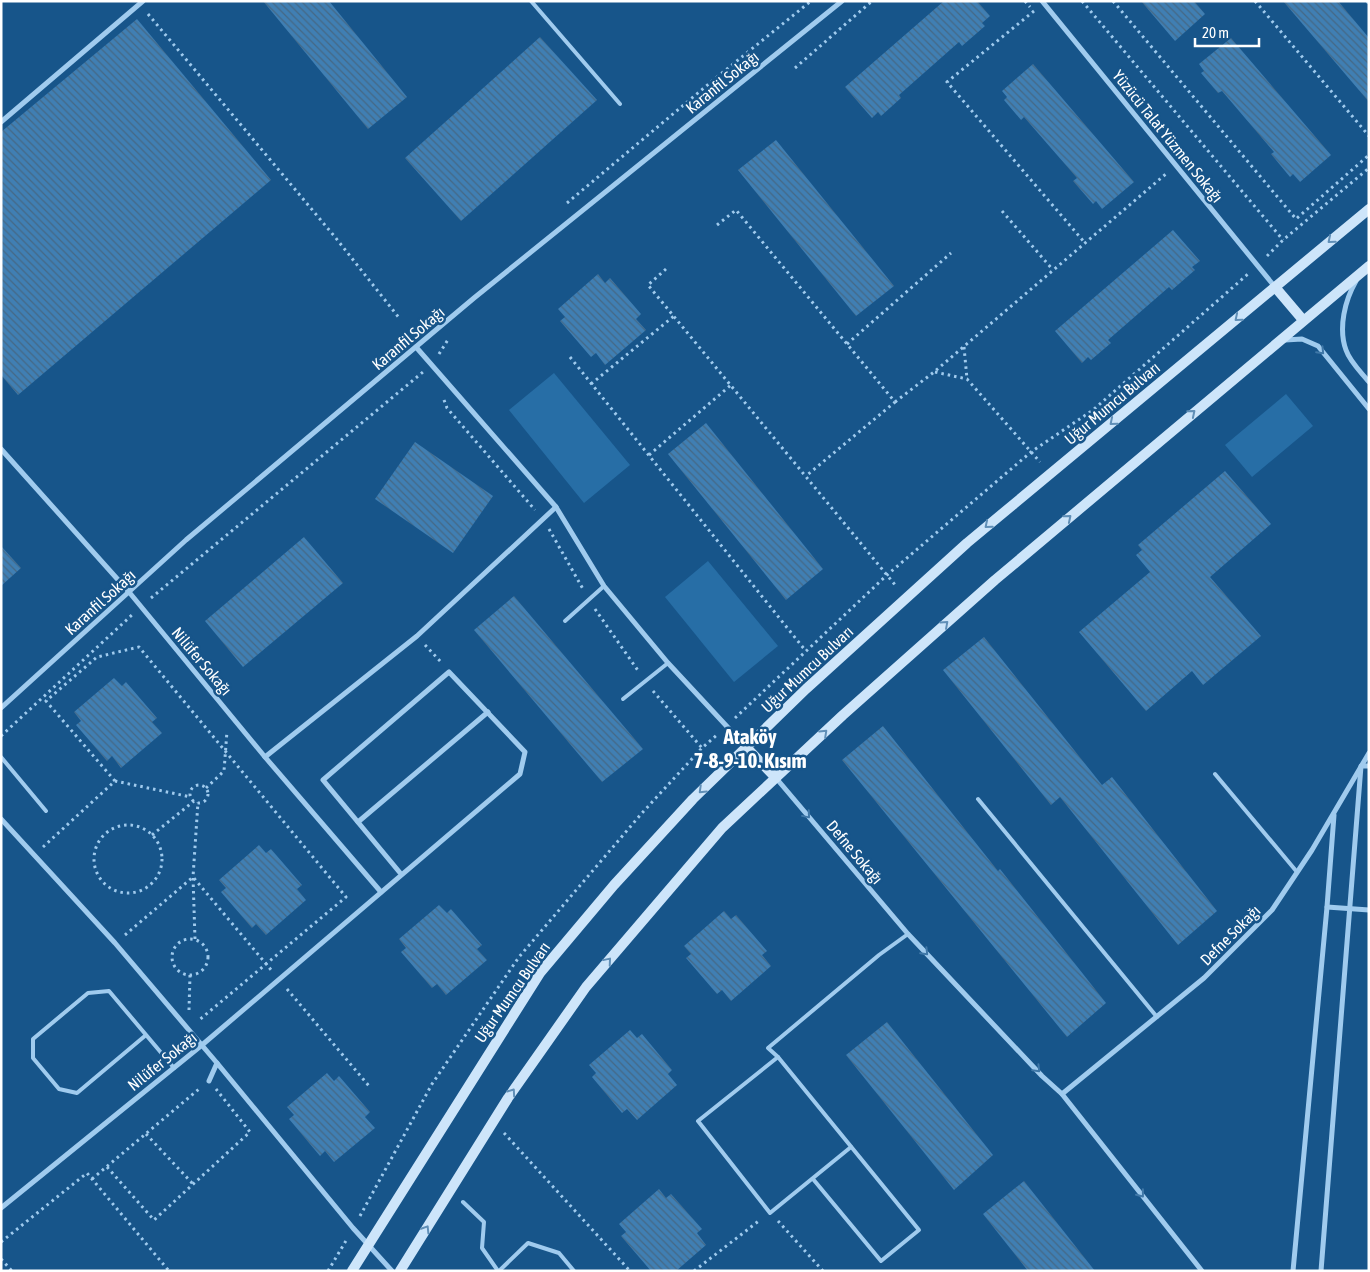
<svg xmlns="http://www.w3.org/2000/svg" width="1370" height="1272" font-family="'Asap Condensed',sans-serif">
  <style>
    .green { fill: #276ea6 }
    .building { fill: url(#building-back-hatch) }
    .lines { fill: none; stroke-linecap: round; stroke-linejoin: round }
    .path { stroke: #a0cbee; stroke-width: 3; stroke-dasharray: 2.5 4; stroke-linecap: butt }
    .lane { stroke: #a0cbee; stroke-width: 4 }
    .street { stroke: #a0cbee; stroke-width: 5 }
    .secondary { stroke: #cde5fa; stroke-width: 10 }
    .oneway { stroke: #608fb7 }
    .oneway2 { stroke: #4078a8 }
    .labels { text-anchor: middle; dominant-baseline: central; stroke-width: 5; stroke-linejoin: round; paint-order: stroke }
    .street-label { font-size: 16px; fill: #fff; stroke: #17558a }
    .district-label { font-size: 21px; font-weight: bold; fill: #fff; stroke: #17558a }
  </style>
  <defs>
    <pattern id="building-back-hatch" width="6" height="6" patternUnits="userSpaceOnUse" patternTransform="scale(1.25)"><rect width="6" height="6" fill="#407fb3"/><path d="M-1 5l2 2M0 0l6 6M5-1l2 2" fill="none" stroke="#456885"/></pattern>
  </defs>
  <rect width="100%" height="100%" fill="#17558a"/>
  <g class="green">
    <path d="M 554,373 L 630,465 L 584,503 L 509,410 Z"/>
    <path d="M 1286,394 L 1313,426 L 1252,477 L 1225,445 Z"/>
    <path d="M 708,561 L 778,646 L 734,682 L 665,597 Z"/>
  </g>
  <g class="building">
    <path d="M 263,1 L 329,1 L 407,97 L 368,129 Z"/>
    <path d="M 944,1 L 977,1 L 990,16 L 982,23 L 985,26 L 962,46 L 959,42 L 899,95 L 901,98 L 881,116 L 878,112 L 872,118 L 845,87 Z"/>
    <path d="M 1141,1 L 1194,1 L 1205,14 L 1175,41 Z"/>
    <path d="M 1283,1 L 1338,1 L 1369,38 L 1369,102 Z"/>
    <path d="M 137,19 L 271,180 L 18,395 L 1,375 L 1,132 Z"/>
    <path d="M 540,37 L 597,100 L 461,221 L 405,158 Z"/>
    <path d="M 1231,38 L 1331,155 L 1300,182 L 1293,174 L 1290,177 L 1271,154 L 1274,152 L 1222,91 L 1218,93 L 1201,73 L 1204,71 L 1199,64 Z"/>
    <path d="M 1033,64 L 1134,182 L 1102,209 L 1096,201 L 1093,204 L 1073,181 L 1077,178 L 1024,117 L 1021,120 L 1004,100 L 1007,97 L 1002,91 Z"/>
    <path d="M 776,140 L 894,286 L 856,316 L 738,170 Z"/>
    <path d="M 1173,230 L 1200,261 L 1192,267 L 1195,270 L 1172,290 L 1169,287 L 1108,340 L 1111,343 L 1091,360 L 1088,357 L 1082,363 L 1055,331 Z"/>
    <path d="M 598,274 L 605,283 L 610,278 L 641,314 L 636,319 L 646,330 L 605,365 L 596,353 L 591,357 L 560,321 L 565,317 L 558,309 Z"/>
    <path d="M 706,423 L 823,569 L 786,600 L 668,454 Z"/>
    <path d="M 415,442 L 493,496 L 453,553 L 375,499 Z"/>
    <path d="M 1225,471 L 1271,524 L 1210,577 L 1261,636 L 1203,685 L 1192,671 L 1146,711 L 1079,632 L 1150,572 L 1136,555 L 1142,550 L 1138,545 Z"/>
    <path d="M 304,537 L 343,583 L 243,667 L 205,621 Z"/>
    <path d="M 1,546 L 21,568 L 1,586 Z"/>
    <path d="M 514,596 L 643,749 L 602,782 L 474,630 Z"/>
    <path d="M 984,637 L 1102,785 L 1112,777 L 1217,911 L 1178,945 L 1060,797 L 1051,805 L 943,670 Z"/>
    <path d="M 114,678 L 122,686 L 126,682 L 157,718 L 152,722 L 162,733 L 121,768 L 112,756 L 107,761 L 76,725 L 81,721 L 74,712 Z"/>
    <path d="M 883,726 L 998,871 L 1000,869 L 1106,1003 L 1067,1037 L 842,760 Z"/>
    <path d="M 259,845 L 266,853 L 271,849 L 302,885 L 297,889 L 306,900 L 266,935 L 256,924 L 252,928 L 221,892 L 226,888 L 219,880 Z"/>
    <path d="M 439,905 L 447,913 L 451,909 L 482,945 L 477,949 L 487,960 L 446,995 L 437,984 L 432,988 L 401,952 L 406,948 L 399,939 Z"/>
    <path d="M 724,911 L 731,919 L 736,915 L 767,951 L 762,955 L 771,966 L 731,1001 L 722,990 L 717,994 L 686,958 L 691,954 L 684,946 Z"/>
    <path d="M 887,1022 L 993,1155 L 954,1190 L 846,1055 Z"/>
    <path d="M 630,1030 L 637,1038 L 642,1034 L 672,1070 L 668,1074 L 677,1085 L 637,1120 L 627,1109 L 622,1113 L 592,1077 L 596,1073 L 589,1065 Z"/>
    <path d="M 327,1073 L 334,1081 L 339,1076 L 370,1112 L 365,1117 L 375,1128 L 334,1162 L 325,1151 L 320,1156 L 289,1119 L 294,1115 L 287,1107 Z"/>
    <path d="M 1024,1181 L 1095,1271 L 1028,1271 L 983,1214 Z"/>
    <path d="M 659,1189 L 666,1198 L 671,1194 L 702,1229 L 697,1233 L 706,1245 L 676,1271 L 651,1271 L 621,1236 L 626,1232 L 619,1224 Z"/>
  </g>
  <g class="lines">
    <g class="path">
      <path d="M 1025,1 L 1030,7"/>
      <path d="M 1082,1 L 1283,240"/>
      <path d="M 1113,1 L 1296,219 L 1369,155"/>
      <path d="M 1255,1 L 1369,136"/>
      <path d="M 1367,1 L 1369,4"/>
      <path d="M 1034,11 L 947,82 L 1085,243"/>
      <path d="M 148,14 L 335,237 L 400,319"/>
      <path d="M 795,68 L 872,1"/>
      <path d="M 567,203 L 717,77 L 811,1"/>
      <path d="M 1002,211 L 1053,270"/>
      <path d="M 717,225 L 736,210 L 895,402 L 806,476"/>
      <path d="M 1267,256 L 1283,240 L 1369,168"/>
      <path d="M 666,269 L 648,285 L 896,586"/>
      <path d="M 847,344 L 951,253"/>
      <path d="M 964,347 L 967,379"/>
      <path d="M 439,354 L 449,338"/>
      <path d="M 570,357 L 805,650"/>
      <path d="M 935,372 L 967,379 L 1040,462"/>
      <path d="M 591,384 L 674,316"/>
      <path d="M 444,400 L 447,408 L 535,510"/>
      <path d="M 895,402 L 934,372 L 1167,173"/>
      <path d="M 649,455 L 731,385"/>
      <path d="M 549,529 L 583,589"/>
      <path d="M 151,598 L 423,372"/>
      <path d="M 595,609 L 639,672"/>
      <path d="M 425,645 L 441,662"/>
      <path d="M 653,691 L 702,748"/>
      <path d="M 735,718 L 887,575 L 1031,452 L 1093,410 L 1248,274"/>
      <path d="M 1,736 L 133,614"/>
      <path d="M 115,781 L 46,701 L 97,657 L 139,647 L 346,897 L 198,1021"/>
      <circle cx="199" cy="794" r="9"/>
      <path d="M 206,788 L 224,771 L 227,731"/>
      <circle cx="128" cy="859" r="34"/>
      <path d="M 152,835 L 194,801"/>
      <path d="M 43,847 L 115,781 L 191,797"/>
      <path d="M 125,935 L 193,877 L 272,971"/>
      <circle cx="190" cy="957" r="18"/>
      <path d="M 195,939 L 193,877 L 198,802"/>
      <path d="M 287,989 L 369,1086"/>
      <path d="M 189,1010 L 190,975"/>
      <path d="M 504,1133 L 630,1271"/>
      <path d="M 146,1134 L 193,1184"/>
      <path d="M 107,1167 L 154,1220 L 250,1132 L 216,1089"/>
      <path d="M 92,1179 L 199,1089"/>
      <path d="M 360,1216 L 432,1084 L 519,957 L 642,813 L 702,748 L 718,734"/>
      <path d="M 778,1221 L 823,1271"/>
      <path d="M 1,1242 L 87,1173 L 169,1271"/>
      <path d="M 1,1259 L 12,1271"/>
      <path d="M 328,1271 L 347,1239"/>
      <path d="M 694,1271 L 760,1220"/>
    </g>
    <g class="lane">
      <path d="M 531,1 L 620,104"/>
      <path d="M 565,621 L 604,586"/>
      <path d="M 623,699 L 668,663"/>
      <path d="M 1,757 L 46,811"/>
      <path d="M 1215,774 L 1297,872"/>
      <path d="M 978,799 L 1157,1017"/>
      <path d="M 146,1035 L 77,1093 L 59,1089 L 33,1058 L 33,1039 L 88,993 L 109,991 L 174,1068"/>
      <path d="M 778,1057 L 919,1230 L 881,1261 L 813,1179"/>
      <path d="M 851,1147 L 770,1213 L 698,1121 L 778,1057 L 768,1048 L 879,955 L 908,934"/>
      <path d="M 463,1202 L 484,1222 L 482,1248 L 498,1271"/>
      <path d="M 499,1271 L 528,1243 L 559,1253 L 574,1271"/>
    </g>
    <g class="street">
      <path d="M 1042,1 L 1275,287"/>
      <path d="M 1,122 L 143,1"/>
      <path d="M 1356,281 C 1345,300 1338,328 1346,350 C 1350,362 1361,372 1369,382"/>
      <path d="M 1285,340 L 1302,339 L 1318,346 L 1369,409"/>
      <path d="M 416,347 L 556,507 L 604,586 L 668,663 L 746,747"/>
      <path d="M 1,449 L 129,592 L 265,757 L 381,892"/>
      <path d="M 1,708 L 186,540 L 474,298 L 842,1"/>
      <path d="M 265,757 L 417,636 L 556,507"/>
      <path d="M 776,778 L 908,934 L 1042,1076 L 1062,1094 L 1202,1271"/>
      <path d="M 1,819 L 115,943 L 217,1063"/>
      <path d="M 358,822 L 488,712"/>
      <path d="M 1327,907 L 1369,910"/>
      <path d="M 209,1081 L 217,1063 L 353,1228 L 392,1271"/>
      <path d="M 1062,1094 L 1204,978 L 1272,910 L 1312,850 L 1369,753"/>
      <path d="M 1,1208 L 202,1045 L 520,774 L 525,752 L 449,672 L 323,780 L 401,874"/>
      <path d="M 1293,1271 L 1327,907 L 1334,815"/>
      <path d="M 1321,1271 L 1361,766 L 1369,766"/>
    </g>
    <g class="secondary">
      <path d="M 1275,287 L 1303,320"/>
      <path d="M 746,747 L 776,778"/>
      <path d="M 352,1271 L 540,973 L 614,885 L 693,799 L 806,689 L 967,543 L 1369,209"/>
      <path d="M 400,1271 L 508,1098 L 586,987 L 722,828 L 843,715 L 995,580 L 1369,266"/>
    </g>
  </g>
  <defs><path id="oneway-chevron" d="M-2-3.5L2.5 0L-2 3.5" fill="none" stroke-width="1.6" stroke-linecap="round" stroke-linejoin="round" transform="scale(1.25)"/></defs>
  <g class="oneway">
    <use href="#oneway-chevron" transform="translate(1331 240) rotate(140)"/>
    <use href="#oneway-chevron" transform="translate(1238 318) rotate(140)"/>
    <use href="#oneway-chevron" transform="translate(1192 413) rotate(-40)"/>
    <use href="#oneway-chevron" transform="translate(1113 422) rotate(140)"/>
    <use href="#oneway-chevron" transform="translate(1068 518) rotate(-40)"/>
    <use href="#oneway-chevron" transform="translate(988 525) rotate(140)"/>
    <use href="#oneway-chevron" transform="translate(945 624) rotate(-42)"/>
    <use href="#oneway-chevron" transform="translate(824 733) rotate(-43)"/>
    <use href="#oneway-chevron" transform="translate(702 790) rotate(136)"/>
    <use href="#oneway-chevron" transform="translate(608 961) rotate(-50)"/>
    <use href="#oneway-chevron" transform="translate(512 1092) rotate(-55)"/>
    <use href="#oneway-chevron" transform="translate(426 1229) rotate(-58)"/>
  </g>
  <g class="oneway2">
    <use href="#oneway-chevron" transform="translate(1321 351) rotate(46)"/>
    <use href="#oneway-chevron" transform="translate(807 815) rotate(50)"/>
    <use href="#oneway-chevron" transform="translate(925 952) rotate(46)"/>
    <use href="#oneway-chevron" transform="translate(1037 1069) rotate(46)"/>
    <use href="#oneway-chevron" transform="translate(1141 1194) rotate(52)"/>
  </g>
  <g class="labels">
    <g class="street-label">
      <text transform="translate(722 82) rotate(-39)">Karanfil Sokağı</text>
      <text transform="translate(1168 136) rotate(51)">Yüzücü Talat Yüzmen Sokağı</text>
      <text transform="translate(408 338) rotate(-40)">Karanfil Sokağı</text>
      <text transform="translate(1112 403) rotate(-40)">Uğur Mumcu Bulvarı</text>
      <text transform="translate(100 602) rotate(-42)">Karanfil Sokağı</text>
      <text transform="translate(202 661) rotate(50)">Nilüfer Sokağı</text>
      <text transform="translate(807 669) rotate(-43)">Uğur Mumcu Bulvarı</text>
      <text transform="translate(855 852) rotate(50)">Defne Sokağı</text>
      <text transform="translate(1230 935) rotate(-45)">Defne Sokağı</text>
      <text transform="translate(512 992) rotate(-55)">Uğur Mumcu Bulvarı</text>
      <text transform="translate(162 1061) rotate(-39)">Nilüfer Sokağı</text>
    </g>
    <g class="district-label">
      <text x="750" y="736">Ataköy<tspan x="750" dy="24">7-8-9-10. Kısım</tspan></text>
    </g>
  </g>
  <rect width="1370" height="1272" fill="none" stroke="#ffffff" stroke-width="5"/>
  <path d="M1195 38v8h64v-8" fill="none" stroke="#ffffff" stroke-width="2.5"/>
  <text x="1202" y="38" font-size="15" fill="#ffffff" stroke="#17558a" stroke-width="4" paint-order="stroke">20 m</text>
</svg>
